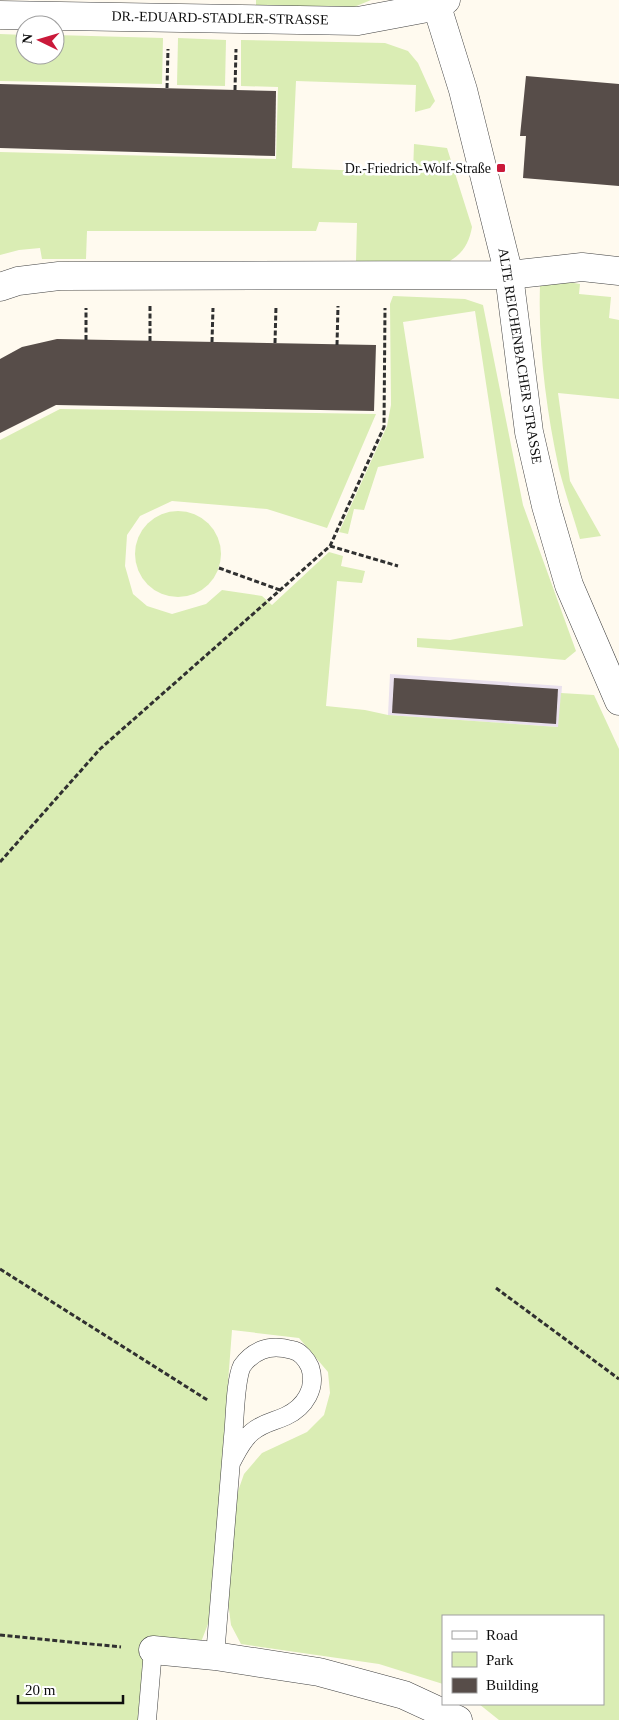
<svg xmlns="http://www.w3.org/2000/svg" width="619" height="1720" font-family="'Times New Roman',serif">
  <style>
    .industrial { fill: #eae1ed }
    .green { fill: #daedb4 }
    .building { fill: #574d49 }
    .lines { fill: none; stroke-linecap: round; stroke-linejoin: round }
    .service-casing { stroke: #414141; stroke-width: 19 }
    .minor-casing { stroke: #414141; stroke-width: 29 }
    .path { stroke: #303030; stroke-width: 3; stroke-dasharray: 5 2.5; stroke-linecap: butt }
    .service { stroke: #fff; stroke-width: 18 }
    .minor { stroke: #fff; stroke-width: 28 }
    .poi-dot { fill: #ca193a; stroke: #fff; stroke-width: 2 }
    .labels { text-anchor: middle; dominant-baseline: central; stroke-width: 5; stroke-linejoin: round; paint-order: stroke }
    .street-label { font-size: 14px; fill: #0e0e0e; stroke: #fff }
    .poi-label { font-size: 14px; fill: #0e0e0e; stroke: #fff; text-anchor: end }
  </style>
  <rect width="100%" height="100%" fill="#fffaef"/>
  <path class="industrial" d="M 390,674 L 562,686 L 559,727 L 388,715 Z"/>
  <g class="green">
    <path d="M 256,0 L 371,0 L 342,12 L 256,7 Z"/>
    <path d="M 0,34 L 25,35 L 25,55 L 55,55 L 55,35 L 163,38 L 162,84 L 0,81 Z"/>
    <path d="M 178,38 L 226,40 L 225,86 L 177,85 Z"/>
    <path d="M 241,40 L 385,43 L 408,51 L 418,63 L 435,101 L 430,108 L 415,112 L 416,85 L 296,81 L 292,168 L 413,173 L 414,144 L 447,148 L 472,227 C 469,244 462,255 446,263 C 438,267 370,262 356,261 L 357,223 L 319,222 L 316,231 L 87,231 L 86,259 L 42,259 L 40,248 L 19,250 L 0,255 L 0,152 L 276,159 L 278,87 L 241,86 Z"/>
    <path d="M 550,279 L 580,284 L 579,294 L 611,297 L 609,318 L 619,320 L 619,399 L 558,393 L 570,481 L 601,536 L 580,539 C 573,516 565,492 559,469 C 546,409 538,346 540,285 Z"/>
    <path d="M 393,296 L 465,299 L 483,305 L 523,505 L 576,651 L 565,660 L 417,647 L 417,638 L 450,640 L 523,626 L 475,311 L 403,322 L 424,458 L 378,467 L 364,510 L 354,509 L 348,534 L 339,532 L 387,426 L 391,405 L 390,304 Z"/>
    <path d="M 60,409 L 376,414 L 327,528 L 267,509 L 172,501 L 140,516 L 127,535 L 125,566 L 133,594 L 147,606 L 172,614 L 206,604 L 222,590 L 262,596 L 272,605 L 329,552 L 343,556 L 341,566 L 365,571 L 362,583 L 337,581 L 326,706 L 365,710 L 388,715 L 558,727 L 561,693 L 594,695 L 619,749 L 619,1720 L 499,1720 L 479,1704 L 603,1704 L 603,1616 L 443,1616 L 443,1684 L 379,1664 L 241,1644 L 231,1625 L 227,1594 L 237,1494 L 244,1474 L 262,1453 L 307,1432 L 324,1415 L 330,1393 L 328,1372 L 299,1338 L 232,1330 L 210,1619 L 201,1642 L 149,1641 L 141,1720 L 0,1720 L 0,440 Z"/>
    <circle cx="178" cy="554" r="43"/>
  </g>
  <g class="building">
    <path d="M 526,76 L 619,84 L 619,186 L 523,178 L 526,136 L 520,136 Z"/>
    <path d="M 0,84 L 276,91 L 275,156 L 0,148 Z"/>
    <path d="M 57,339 L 376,345 L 374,411 L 56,405 L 0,433 L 0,359 L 22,347 Z"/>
    <path d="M 394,678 L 558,689 L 556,724 L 392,713 Z"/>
  </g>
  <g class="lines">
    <g class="service-casing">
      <g id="service">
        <path d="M 215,1656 C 221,1583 227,1510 233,1437 C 235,1420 235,1380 242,1366 C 247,1359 254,1353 262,1350 C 272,1346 282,1347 292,1350 C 300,1351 307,1360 310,1367 C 317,1388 305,1407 286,1416 C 273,1422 264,1422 252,1432 C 242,1440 237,1452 231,1463"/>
        <path d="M 147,1720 L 153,1650"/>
      </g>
    </g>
    <g class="minor-casing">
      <g id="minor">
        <path d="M 435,0 L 463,90 L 509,275 L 529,432 L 546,506 L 569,585 L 619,701"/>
        <path d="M 0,15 L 358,21 L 438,6 L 446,0"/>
        <path d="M 0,287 L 18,281 L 59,276 L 509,275 L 582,267 L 619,271"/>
        <path d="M 153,1650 L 215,1656 L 319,1672 L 404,1695 L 458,1720"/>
      </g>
    </g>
    <g class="path">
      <path d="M 167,88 L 168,49"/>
      <path d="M 235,90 L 236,49"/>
      <path d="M 86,340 L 86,308"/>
      <path d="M 150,341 L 150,306"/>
      <path d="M 212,342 L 213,308"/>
      <path d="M 275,343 L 276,306"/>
      <path d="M 337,345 L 338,306"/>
      <path d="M 330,546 L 398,566"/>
      <path d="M 219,568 L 280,590"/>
      <path d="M 0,862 L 100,749 L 330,546 L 384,427 L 385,308"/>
      <path d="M 0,1269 L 209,1401"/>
      <path d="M 496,1288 L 619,1379"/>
      <path d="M 0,1635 L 121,1647"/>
    </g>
    <use href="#service" class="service"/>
    <use href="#minor" class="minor"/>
  </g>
  <rect class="poi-dot" x="496" y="163" width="10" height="10" rx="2.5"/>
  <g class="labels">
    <g class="street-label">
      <text transform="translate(220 18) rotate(1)">DR.-EDUARD-STADLER-STRASSE</text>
      <text transform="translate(520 356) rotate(81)">ALTE REICHENBACHER STRASSE</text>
    </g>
    <g class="poi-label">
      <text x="491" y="168">Dr.-Friedrich-Wolf-Straße</text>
    </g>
  </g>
  <rect x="442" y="1615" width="162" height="90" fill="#ffffff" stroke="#9f9f9f"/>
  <rect x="452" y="1631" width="25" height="8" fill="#ffffff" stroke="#9f9f9f"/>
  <text x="486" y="1640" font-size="15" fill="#0e0e0e">Road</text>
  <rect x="452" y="1652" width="25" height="15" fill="#daedb4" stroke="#9f9f9f"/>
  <text x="486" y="1665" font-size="15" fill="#0e0e0e">Park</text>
  <rect x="452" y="1678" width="25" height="15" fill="#574d49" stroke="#9f9f9f"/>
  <text x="486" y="1690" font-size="15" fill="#0e0e0e">Building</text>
  <g transform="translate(40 40) rotate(275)"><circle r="24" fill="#ffffff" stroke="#9f9f9f"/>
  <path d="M0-4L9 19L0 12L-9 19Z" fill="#ca193a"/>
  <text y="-8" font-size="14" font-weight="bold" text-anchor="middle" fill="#0e0e0e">N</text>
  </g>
  <path d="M18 1695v8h105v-8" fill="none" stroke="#0e0e0e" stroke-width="2.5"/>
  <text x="25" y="1695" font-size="15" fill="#0e0e0e" stroke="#ffffff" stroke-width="4" paint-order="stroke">20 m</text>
</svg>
